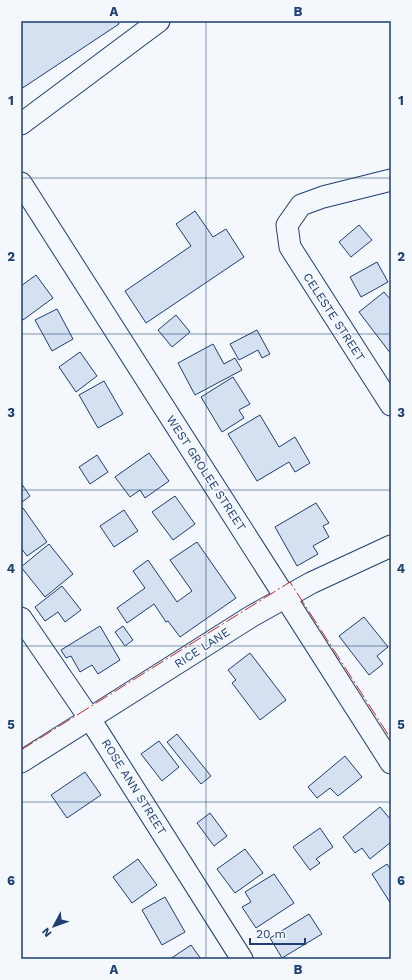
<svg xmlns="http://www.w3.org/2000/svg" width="412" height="980" font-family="'Work Sans',sans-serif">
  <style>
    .building { fill: #d5e0f0; stroke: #1d3f73 }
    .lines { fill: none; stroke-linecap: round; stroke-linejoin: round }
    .minor-casing { stroke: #1d3f73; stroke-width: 23 }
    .minor { stroke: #f4f7fb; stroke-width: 21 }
    .power { stroke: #c62828; stroke-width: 1; stroke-dasharray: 14 3 2 3; stroke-linecap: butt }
    .grid { fill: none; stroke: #1d3f73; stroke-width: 1; stroke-opacity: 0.55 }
    .labels { text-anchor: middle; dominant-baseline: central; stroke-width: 3; stroke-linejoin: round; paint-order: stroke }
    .street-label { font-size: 12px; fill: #1d3f73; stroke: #f4f7fb }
    .neatline { fill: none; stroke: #1d3f73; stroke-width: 1.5 }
    .grid-label { font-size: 13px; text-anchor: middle; font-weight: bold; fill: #1d3f73 }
  </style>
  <rect width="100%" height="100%" fill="#f4f7fb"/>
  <g class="building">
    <path d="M 21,21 L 118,21 L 119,24 L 21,89 Z"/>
    <path d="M 195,211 L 213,237 L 226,229 L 244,257 L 146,323 L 125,291 L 191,246 L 176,224 Z"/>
    <path d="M 359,225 L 372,240 L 351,257 L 339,242 Z"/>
    <path d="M 377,262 L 388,282 L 361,297 L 350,277 Z"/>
    <path d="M 36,275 L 53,298 L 23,320 L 21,316 L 21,286 Z"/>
    <path d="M 384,292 L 391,300 L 391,354 L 359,312 Z"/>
    <path d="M 57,309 L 73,339 L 52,351 L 35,320 Z"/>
    <path d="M 176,315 L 190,332 L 172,347 L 158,330 Z"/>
    <path d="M 257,330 L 270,354 L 262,358 L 258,350 L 239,360 L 230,344 Z"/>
    <path d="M 213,344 L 224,364 L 235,358 L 242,370 L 195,395 L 178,363 Z"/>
    <path d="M 80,352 L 97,376 L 76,392 L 59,367 Z"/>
    <path d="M 233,377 L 250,404 L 239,410 L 244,418 L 222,432 L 201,397 Z"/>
    <path d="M 104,381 L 123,414 L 98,428 L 79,395 Z"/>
    <path d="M 260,415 L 279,447 L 295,437 L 310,463 L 295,472 L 289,462 L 257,481 L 228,434 Z"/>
    <path d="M 149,453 L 169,481 L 145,498 L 140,490 L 130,497 L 115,477 Z"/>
    <path d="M 97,455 L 108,472 L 90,484 L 79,467 Z"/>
    <path d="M 21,483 L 30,496 L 21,503 Z"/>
    <path d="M 175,496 L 195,524 L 173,540 L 152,512 Z"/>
    <path d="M 316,503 L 329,523 L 323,526 L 329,537 L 313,546 L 318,554 L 297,566 L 275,527 Z"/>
    <path d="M 23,508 L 47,542 L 27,556 L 21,548 L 21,509 Z"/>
    <path d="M 124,510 L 138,531 L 114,547 L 100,526 Z"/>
    <path d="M 197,542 L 236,598 L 180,637 L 168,621 L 166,622 L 154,604 L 127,623 L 117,608 L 145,588 L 133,571 L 148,560 L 177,602 L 192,591 L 170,560 Z"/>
    <path d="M 49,544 L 73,574 L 45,597 L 21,567 Z"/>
    <path d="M 62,586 L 81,610 L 65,622 L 58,612 L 45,621 L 35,607 Z"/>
    <path d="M 364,617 L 388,647 L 377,656 L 383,664 L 369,675 L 339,636 Z"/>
    <path d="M 100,626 L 120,660 L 98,674 L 92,665 L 80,672 L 71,656 L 66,658 L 61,650 Z"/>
    <path d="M 123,626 L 133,640 L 125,646 L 115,632 Z"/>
    <path d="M 250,653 L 286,700 L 260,720 L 232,683 L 236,680 L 228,670 Z"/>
    <path d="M 177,734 L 211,776 L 201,784 L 167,742 Z"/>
    <path d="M 159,741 L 179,767 L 162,781 L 141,754 Z"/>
    <path d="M 345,756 L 362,777 L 338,796 L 330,788 L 317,798 L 308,787 Z"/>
    <path d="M 85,772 L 101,795 L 67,818 L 51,795 Z"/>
    <path d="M 380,807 L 391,820 L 391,842 L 370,859 L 362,848 L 355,853 L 343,837 Z"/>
    <path d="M 210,813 L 227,836 L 214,846 L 197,823 Z"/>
    <path d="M 320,828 L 333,847 L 316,859 L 320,863 L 310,870 L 293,847 Z"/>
    <path d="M 245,849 L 263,873 L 235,893 L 217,869 Z"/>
    <path d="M 138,859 L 157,885 L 132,903 L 113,877 Z"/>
    <path d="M 387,864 L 391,870 L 391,904 L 372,874 Z"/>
    <path d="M 274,874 L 294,903 L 256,928 L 242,907 L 251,902 L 245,892 Z"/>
    <path d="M 165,897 L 185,932 L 162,945 L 142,910 Z"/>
    <path d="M 309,914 L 322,934 L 282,958 L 270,938 Z"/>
    <path d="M 191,945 L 201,959 L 170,959 Z"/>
  </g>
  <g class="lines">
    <g class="minor-casing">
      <g id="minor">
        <path d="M 21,124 L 159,21"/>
        <path d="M 391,180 L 323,197 L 301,205 L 287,225 L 290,247 L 391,405"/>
        <path d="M 21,183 L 391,763"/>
        <path d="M 21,618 L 90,719 L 242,959"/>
        <path d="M 21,762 L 252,616 L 311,583 L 391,546"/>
      </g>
    </g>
    <use href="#minor" class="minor"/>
    <path class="power" d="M 21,750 L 290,582 L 391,739"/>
  </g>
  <path class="grid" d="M 206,21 L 206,959M 21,178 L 391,178M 21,334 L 391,334M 21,490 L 391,490M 21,646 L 391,646M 21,802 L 391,802"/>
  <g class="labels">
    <g class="street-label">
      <text transform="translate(334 317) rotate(57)">CELESTE STREET</text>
      <text transform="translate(206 473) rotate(57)">WEST GROLEE STREET</text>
      <text transform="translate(202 648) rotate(-33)">RICE LANE</text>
      <text transform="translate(134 787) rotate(58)">ROSE ANN STREET</text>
    </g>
  </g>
  <rect width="412" height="980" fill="none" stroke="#f4f7fb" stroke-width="44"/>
  <g transform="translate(54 926) rotate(229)" stroke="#f4f7fb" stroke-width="3" paint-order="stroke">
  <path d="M0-3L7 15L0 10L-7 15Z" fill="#1d3f73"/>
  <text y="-6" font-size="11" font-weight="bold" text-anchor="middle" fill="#1d3f73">N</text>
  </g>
  <path d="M250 938v6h55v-6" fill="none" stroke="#1d3f73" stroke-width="2"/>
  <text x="256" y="938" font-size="12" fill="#1d3f73" stroke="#f4f7fb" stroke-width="3" paint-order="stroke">20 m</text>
  <rect x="22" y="22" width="368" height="936" class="neatline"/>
  <g class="grid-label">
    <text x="114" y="16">A</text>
    <text x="298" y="16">B</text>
    <text x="11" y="105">1</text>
    <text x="401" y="105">1</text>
    <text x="11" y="261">2</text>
    <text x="401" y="261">2</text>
    <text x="11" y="417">3</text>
    <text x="401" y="417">3</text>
    <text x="11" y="573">4</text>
    <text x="401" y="573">4</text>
    <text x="11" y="729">5</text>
    <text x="401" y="729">5</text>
    <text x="11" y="885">6</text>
    <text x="401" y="885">6</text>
    <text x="114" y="974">A</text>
    <text x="298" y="974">B</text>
  </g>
</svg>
